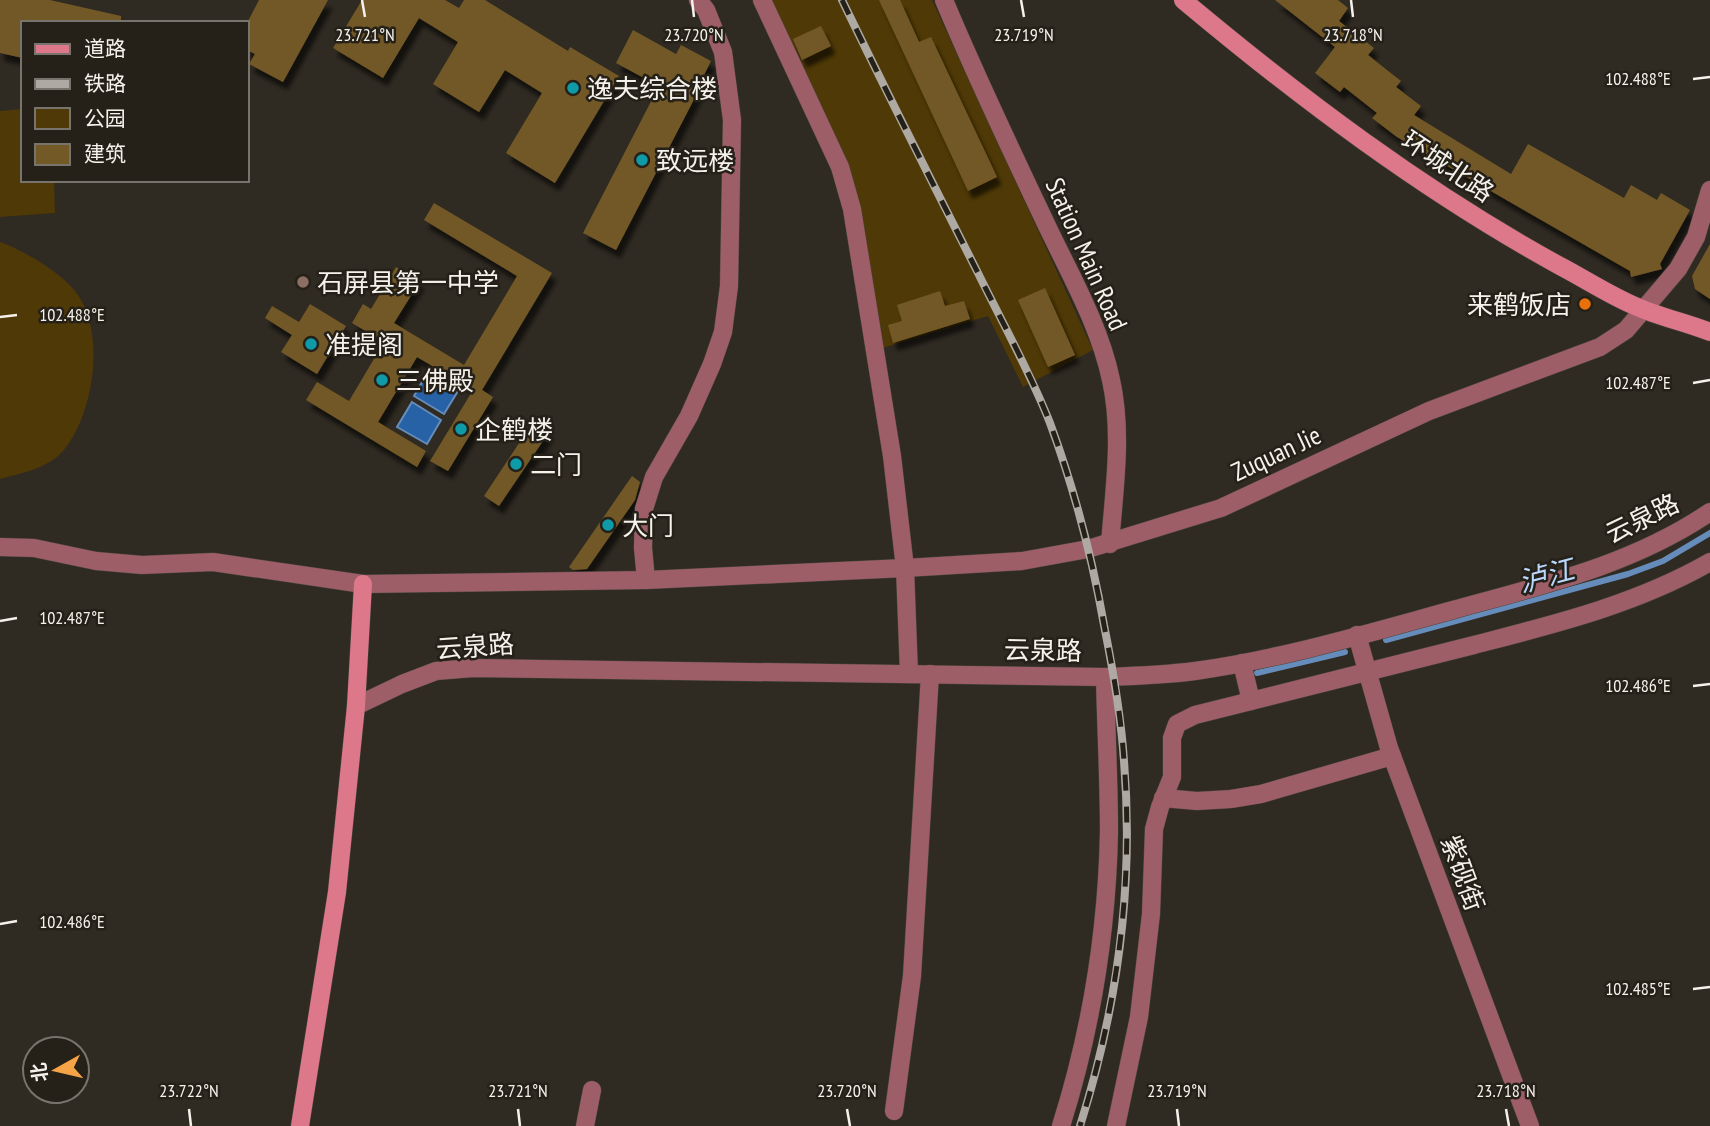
<svg xmlns="http://www.w3.org/2000/svg" width="1710" height="1126" font-family="'PT Sans Narrow','Noto Sans SC',sans-serif">
  <style>
    .green { fill: #4f3906 }
    .water { fill: #2761a6; stroke: #658cbb; stroke-width: 2 }
    .lines { fill: none; stroke-linecap: round; stroke-linejoin: round }
    .stream { stroke: #658cbb; stroke-width: 6 }
    .building { fill: #725926; filter: url(#shadow) }
    .street-casing { stroke: #4b463e; stroke-width: 19 }
    .secondary-casing { stroke: #4b463e; stroke-width: 19 }
    .street { stroke: #9d5e68; stroke-width: 18 }
    .secondary { stroke: #dd788b; stroke-width: 18 }
    .rail-casing { stroke: #aeaaa3; stroke-width: 8 }
    .rail { stroke: #252018; stroke-width: 5; stroke-dasharray: 16; stroke-linecap: butt }
    .ticks { fill: none; stroke: #f5f2ec; stroke-width: 2.5 }
    .culture-dot { fill: #0f9aa8; stroke: #252018; stroke-width: 2.5 }
    .education-dot { fill: #8d6e63; stroke: #252018; stroke-width: 2.5 }
    .food-dot { fill: #e8710a; stroke: #252018; stroke-width: 2.5 }
    .labels { text-anchor: middle; dominant-baseline: central; stroke-width: 5; stroke-linejoin: round; paint-order: stroke }
    .poi-label { font-size: 26px; fill: #f5f2ec; stroke: #252018; text-anchor: start }
    .street-label { font-size: 26px; fill: #f5f2ec; stroke: #252018 }
    .water-label { font-size: 28px; font-style: italic; fill: #bad8fe; stroke: #252018 }
    .ticks-label { font-size: 18px; text-anchor: middle; fill: #f5f2ec; stroke: #252018; stroke-width: 5; stroke-linejoin: round; paint-order: stroke }
  </style>
  <defs>
    <filter id="shadow"><feDropShadow dx="4.5" dy="8" stdDeviation="2" flood-color="#0009"/></filter>
  </defs>
  <rect width="100%" height="100%" fill="#2f2a22"/>
  <g class="green">
    <path d="M 768,0 L 932,0 L 1093,350 L 1023,387 L 988,316 L 866,353 L 844,157 Z"/>
    <path d="M 23,109 L 23,180 L 54,180 L 55,213 L 0,217 L 0,111 Z"/>
    <path d="M 0,242 C 23,250 60,272 75,291 C 107,330 94,415 63,451 C 47,469 21,473 0,479 Z"/>
  </g>
  <g class="water">
    <path d="M 428,372 L 458,391 L 444,414 L 414,396 Z"/>
    <path d="M 412,402 L 441,420 L 427,444 L 397,427 Z"/>
  </g>
  <g class="lines">
    <g class="stream">
      <path d="M 1386,640 L 1628,574 L 1663,561 L 1710,533"/>
      <path d="M 1257,673 L 1345,652"/>
    </g>
  </g>
  <g class="building">
    <path d="M 0,0 L 50,0 L 121,16 L 121,23 L 23,23 L 23,58 L 0,53 Z"/>
    <path d="M 259,0 L 328,0 L 283,82 L 249,64 L 255,54 L 247,50 L 247,23 Z"/>
    <path d="M 362,0 L 445,0 L 459,8 L 464,0 L 485,0 L 568,51 L 570,47 L 619,76 L 555,183 L 506,153 L 542,93 L 505,70 L 479,112 L 433,84 L 458,42 L 419,18 L 383,78 L 333,48 Z"/>
    <path d="M 879,0 L 900,0 L 919,42 L 931,37 L 997,177 L 968,191 Z"/>
    <path d="M 1275,0 L 1338,0 L 1348,8 L 1339,21 L 1374,48 L 1368,55 L 1401,81 L 1396,87 L 1421,106 L 1414,115 L 1511,174 L 1528,144 L 1624,198 L 1631,185 L 1657,200 L 1661,193 L 1690,210 L 1660,264 L 1662,269 L 1631,277 L 1630,271 L 1397,137 L 1372,118 L 1377,113 L 1344,87 L 1340,92 L 1315,73 L 1335,47 Z"/>
    <path d="M 821,26 L 831,46 L 802,60 L 793,39 Z"/>
    <path d="M 633,30 L 676,54 L 681,45 L 711,61 L 701,81 L 703,82 L 616,250 L 583,233 L 659,86 L 616,63 Z"/>
    <path d="M 434,203 L 552,273 L 482,390 L 493,397 L 448,471 L 430,461 L 473,390 L 417,357 L 378,422 L 426,451 L 417,467 L 306,400 L 317,382 L 349,401 L 384,342 L 352,323 L 363,304 L 371,309 L 396,267 L 420,281 L 394,323 L 464,365 L 517,276 L 424,220 Z"/>
    <path d="M 1710,244 L 1710,299 L 1695,289 L 1692,276 Z"/>
    <path d="M 1045,288 L 1075,355 L 1048,367 L 1018,300 Z"/>
    <path d="M 940,291 L 945,306 L 964,301 L 970,319 L 893,343 L 888,325 L 902,321 L 897,305 Z"/>
    <path d="M 310,304 L 346,326 L 317,374 L 281,352 L 292,335 L 265,318 L 272,306 L 299,322 Z"/>
    <path d="M 533,422 L 549,432 L 499,506 L 484,496 Z"/>
    <path d="M 632,476 L 640,482 L 635,500 L 587,569 L 573,570 L 569,567 Z"/>
  </g>
  <g class="lines">
    <g class="street-casing">
      <g id="street">
        <path d="M 762,0 L 840,167 L 852,209 L 892,456 L 905,568 L 909,674"/>
        <path d="M 944,0 C 976,77 1012,152 1048,228 C 1071,276 1100,327 1111,380 C 1123,433 1114,491 1110,544"/>
        <path d="M 0,547 L 34,548 L 96,561 L 142,565 L 213,562 L 363,584 L 646,580 L 905,568 L 1022,561 L 1088,549 L 1221,508 L 1429,411 L 1600,347 L 1626,330 L 1678,269 L 1696,237 L 1710,190"/>
        <path d="M 646,580 L 643,548 L 644,509 L 654,477 L 689,416 L 712,364 L 723,332 L 729,286 L 732,120 L 723,52 L 706,10 L 698,0"/>
        <path d="M 1357,635 L 1389,748 L 1530,1126"/>
        <path d="M 1242,663 L 1251,701"/>
        <path d="M 356,706 L 402,684 L 436,671 L 473,668 L 1105,677 C 1135,676 1165,675 1195,671 C 1282,659 1369,633 1453,610 C 1543,585 1632,565 1710,512"/>
        <path d="M 1163,798 L 1197,801 L 1231,799 L 1261,794 L 1392,756"/>
        <path d="M 894,1111 L 912,976 L 930,674"/>
        <path d="M 585,1126 L 592,1090"/>
        <path d="M 1061,1126 C 1091,1031 1107,931 1109,832 C 1109,780 1106,728 1105,677"/>
        <path d="M 1116,1126 L 1139,1017 L 1151,914 L 1154,829 L 1160,807 L 1172,777 L 1172,738 L 1177,724 L 1195,715 C 1288,692 1381,669 1474,645 C 1555,624 1637,604 1710,562"/>
      </g>
    </g>
    <g class="secondary-casing">
      <g id="secondary">
        <path d="M 1183,0 C 1300,98 1425,192 1560,266 C 1585,279 1609,295 1635,306 C 1659,317 1685,322 1710,332"/>
        <path d="M 300,1126 L 337,892 L 356,706 L 363,584"/>
      </g>
    </g>
    <use href="#street" class="street"/>
    <use href="#secondary" class="secondary"/>
    <g class="rail-casing">
      <path id="rail" d="M 842,0 C 886,91 932,182 978,273 C 1002,322 1030,372 1050,423 C 1074,488 1092,557 1104,625 C 1113,670 1121,715 1124,761 C 1134,884 1117,1009 1080,1126"/>
    </g>
    <use href="#rail" class="rail"/>
  </g>
  <path class="ticks" d="M 362,0 L 365,17M 692,0 L 694,17M 1021,0 L 1024,17M 1351,0 L 1353,17M 1693,79 L 1710,77M 0,317 L 17,315M 1693,383 L 1710,380M 0,621 L 17,618M 1693,686 L 1710,684M 0,924 L 17,921M 1693,989 L 1710,987M 189,1109 L 191,1126M 518,1109 L 520,1126M 847,1109 L 850,1126M 1177,1109 L 1179,1126M 1506,1109 L 1509,1126"/>
  <g class="culture-dot">
    <circle cx="573" cy="88" r="7"/>
    <circle cx="642" cy="160" r="7"/>
    <circle cx="311" cy="344" r="7"/>
    <circle cx="382" cy="380" r="7"/>
    <circle cx="461" cy="429" r="7"/>
    <circle cx="516" cy="464" r="7"/>
    <circle cx="608" cy="525" r="7"/>
  </g>
  <circle class="education-dot" cx="303" cy="282" r="7"/>
  <circle class="food-dot" cx="1585" cy="304" r="7"/>
  <g class="labels">
    <g class="poi-label">
      <text x="587" y="88">逸夫综合楼</text>
      <text x="656" y="160">致远楼</text>
      <text x="317" y="282">石屏县第一中学</text>
      <text x="1571" y="304" text-anchor="end">来鹤饭店</text>
      <text x="325" y="344">准提阁</text>
      <text x="396" y="380">三佛殿</text>
      <text x="475" y="429">企鹤楼</text>
      <text x="530" y="464">二门</text>
      <text x="622" y="525">大门</text>
    </g>
    <g class="street-label">
      <text transform="translate(1448 166) rotate(34)">环城北路</text>
      <text transform="translate(1087 254) rotate(66)">Station Main Road</text>
      <text transform="translate(1276 453) rotate(-25)">Zuquan Jie</text>
      <text transform="translate(1642 518) rotate(-26)">云泉路</text>
      <text transform="translate(475 646) rotate(-4)">云泉路</text>
      <text transform="translate(1043 650) rotate(1)">云泉路</text>
      <text transform="translate(1463 873) rotate(70)">紫砚街</text>
    </g>
    <g class="water-label">
      <text transform="translate(1546 575) rotate(-15)">泸江</text>
    </g>
  </g>
  <g class="ticks-label">
    <text x="365" y="41">23.721°N</text>
    <text x="694" y="41">23.720°N</text>
    <text x="1024" y="41">23.719°N</text>
    <text x="1353" y="41">23.718°N</text>
    <text x="1638" y="85">102.488°E</text>
    <text x="72" y="321">102.488°E</text>
    <text x="1638" y="389">102.487°E</text>
    <text x="72" y="624">102.487°E</text>
    <text x="1638" y="692">102.486°E</text>
    <text x="72" y="928">102.486°E</text>
    <text x="1638" y="995">102.485°E</text>
    <text x="189" y="1097">23.722°N</text>
    <text x="518" y="1097">23.721°N</text>
    <text x="847" y="1097">23.720°N</text>
    <text x="1177" y="1097">23.719°N</text>
    <text x="1506" y="1097">23.718°N</text>
  </g>
  <rect x="21" y="21" width="228" height="161" fill="#252018" stroke="#78746d" stroke-width="2"/>
  <rect x="35" y="44" width="35" height="10" fill="#dd788b" stroke="#78746d" stroke-width="2"/>
  <text x="84" y="56" font-size="21" fill="#f5f2ec">道路</text>
  <rect x="35" y="79" width="35" height="10" fill="#aeaaa3" stroke="#78746d" stroke-width="2"/>
  <text x="84" y="91" font-size="21" fill="#f5f2ec">铁路</text>
  <rect x="35" y="108" width="35" height="21" fill="#4f3906" stroke="#78746d" stroke-width="2"/>
  <text x="84" y="126" font-size="21" fill="#f5f2ec">公园</text>
  <rect x="35" y="144" width="35" height="21" fill="#725926" stroke="#78746d" stroke-width="2"/>
  <text x="84" y="161" font-size="21" fill="#f5f2ec">建筑</text>
  <g transform="translate(56 1070) rotate(262)"><circle r="33" fill="#252018" stroke="#78746d" stroke-width="2"/>
  <path d="M0-5L12 26L0 18L-12 26Z" fill="#f6a247"/>
  <text y="-10" font-size="19" font-weight="bold" text-anchor="middle" fill="#f5f2ec">北</text>
  </g>
</svg>
